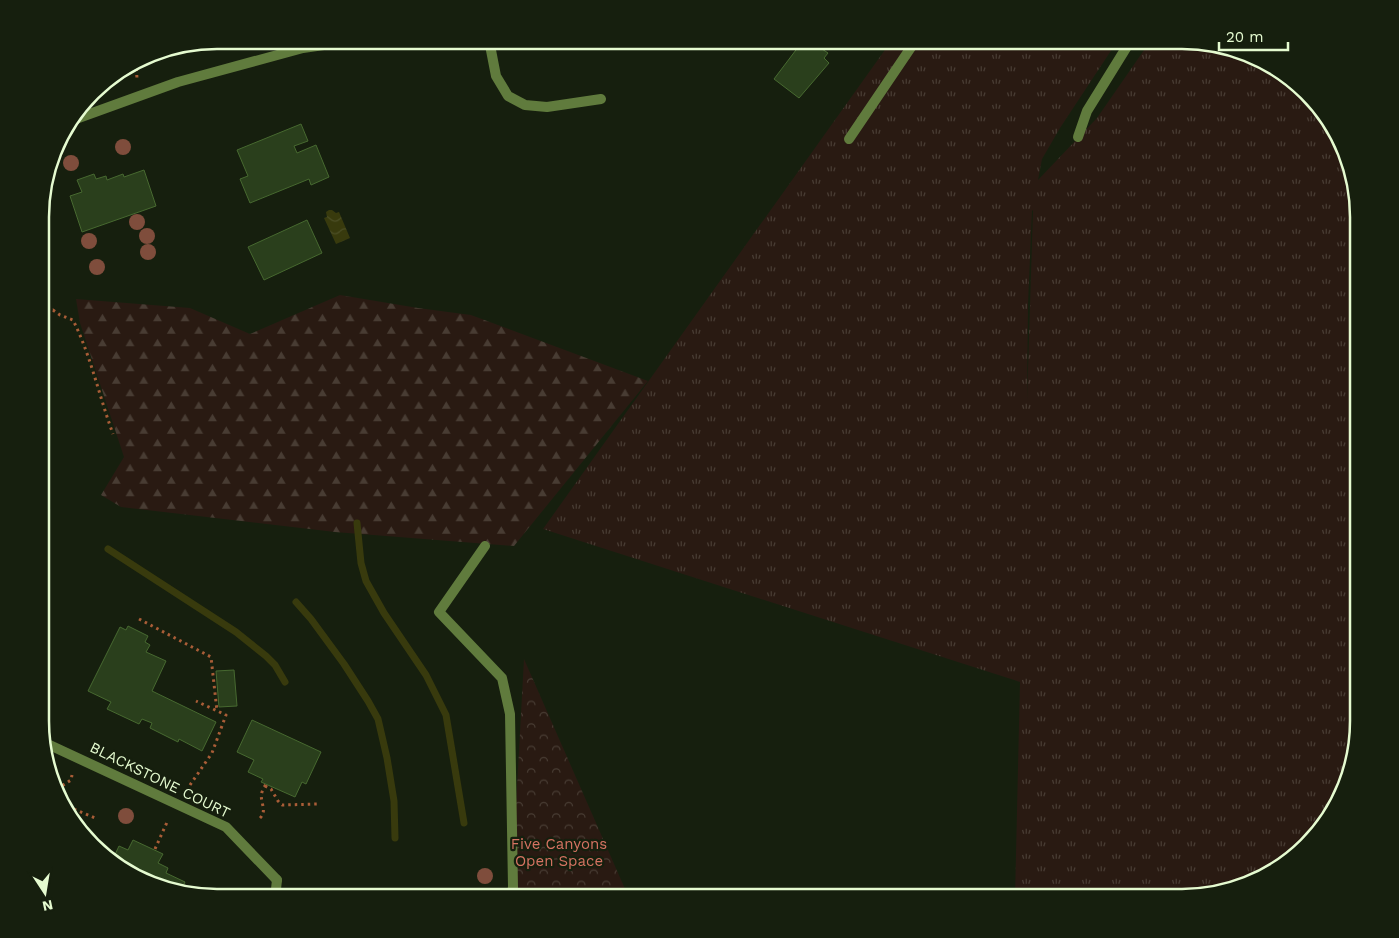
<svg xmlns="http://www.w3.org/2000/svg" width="1399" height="938" font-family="'Work Sans',sans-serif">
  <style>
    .grass { fill: url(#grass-tufts); fill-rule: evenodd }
    .forest { fill: url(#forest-firs) }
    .park { fill: url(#park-crowns) }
    .water { fill: url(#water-waves) }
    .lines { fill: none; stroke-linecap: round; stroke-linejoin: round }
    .stream { stroke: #383a0d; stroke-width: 7 }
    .building { fill: #2a3f1c; stroke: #476930 }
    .path { stroke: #a95d37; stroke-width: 3; stroke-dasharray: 2.5 4; stroke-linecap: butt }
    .service { stroke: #607b3d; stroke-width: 10 }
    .minor { stroke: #607b3d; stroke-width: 10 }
    .tree { fill: #7f4d3c }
    .labels { text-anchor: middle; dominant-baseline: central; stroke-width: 4.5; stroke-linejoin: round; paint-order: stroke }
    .street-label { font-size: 15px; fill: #e5fbd0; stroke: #161f0e }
    .park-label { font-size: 15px; fill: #d57362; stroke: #161f0e }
    .rim { fill: none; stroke: #e5fbd0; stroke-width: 2.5 }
  </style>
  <defs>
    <pattern id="grass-tufts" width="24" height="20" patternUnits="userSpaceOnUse" patternTransform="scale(1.25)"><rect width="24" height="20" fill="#291a12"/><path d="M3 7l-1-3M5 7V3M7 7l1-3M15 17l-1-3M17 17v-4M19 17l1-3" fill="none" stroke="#483c33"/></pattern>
    <pattern id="forest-firs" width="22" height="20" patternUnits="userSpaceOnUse" patternTransform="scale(1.25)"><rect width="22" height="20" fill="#291a12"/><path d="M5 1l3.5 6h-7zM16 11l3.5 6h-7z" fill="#483c33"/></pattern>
    <pattern id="park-crowns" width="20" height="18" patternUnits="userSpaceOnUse" patternTransform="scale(1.25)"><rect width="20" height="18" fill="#291a12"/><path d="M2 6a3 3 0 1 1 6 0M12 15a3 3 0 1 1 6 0" fill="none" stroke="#483c33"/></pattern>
    <pattern id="water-waves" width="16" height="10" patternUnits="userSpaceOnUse" patternTransform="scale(1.25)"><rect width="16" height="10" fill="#383a0d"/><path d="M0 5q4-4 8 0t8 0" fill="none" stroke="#4b4e24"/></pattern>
  </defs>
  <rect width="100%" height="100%" fill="#161f0e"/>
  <path class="grass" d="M 892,40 L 1118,40 L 1060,128 L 1042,159 L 1038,180 L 1097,118 L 1151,40 L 1182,40 L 1239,49 L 1281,70 L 1335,129 L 1359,206 L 1359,732 L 1329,820 L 1270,874 L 1193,898 L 1015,898 L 1020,682 L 543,529 ZM 1032,210 L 1033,211 L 1027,401 L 1028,304 Z"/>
  <path class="forest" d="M 340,295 L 418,308 L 471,315 L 648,381 L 514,546 L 335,532 L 121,507 L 101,495 L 124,457 L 80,323 L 76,299 L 190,308 L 250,334 Z"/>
  <path class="park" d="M 524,659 L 629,898 L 511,898 Z"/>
  <path class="water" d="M 329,210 L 332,210 L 336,213 L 339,212 L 350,238 L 336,244 L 324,218 L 327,217 L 326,212 Z"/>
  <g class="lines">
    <g class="stream">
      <path d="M 357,523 L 361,563 L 366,581 L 384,613 L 426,675 L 446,715 L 464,823"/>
      <path d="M 108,549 L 236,632 L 266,656 L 275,665 L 285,682"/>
      <path d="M 296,602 L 311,619 L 344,664 L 368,701 L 378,719 L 387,758 L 394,801 L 395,838"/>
    </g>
  </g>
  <g class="building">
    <path d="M 799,40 L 815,40 L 813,43 L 828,53 L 824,58 L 829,63 L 799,98 L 774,79 L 802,42 Z"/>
    <path d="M 301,124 L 308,141 L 294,146 L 297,153 L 316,145 L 329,177 L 311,185 L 309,179 L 250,203 L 240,179 L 248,176 L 237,150 Z"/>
    <path d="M 144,170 L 156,206 L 82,232 L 70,196 L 82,192 L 77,180 L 94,174 L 96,179 L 106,176 L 107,180 L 123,174 L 124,177 Z"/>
    <path d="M 307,220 L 322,253 L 264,280 L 248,247 Z"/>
    <path d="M 128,626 L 148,636 L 145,642 L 150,645 L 146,652 L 166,661 L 152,691 L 216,722 L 202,751 L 179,739 L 178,742 L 150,728 L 152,723 L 142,719 L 139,724 L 107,709 L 111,702 L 88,691 L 120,627 L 126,630 Z"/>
    <path d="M 234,670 L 237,706 L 219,707 L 216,671 Z"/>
    <path d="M 252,720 L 321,752 L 306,784 L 302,782 L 295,797 L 261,782 L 263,779 L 248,772 L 254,760 L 237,752 Z"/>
    <path d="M 63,808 L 79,815 L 76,823 L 64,810 Z"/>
    <path d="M 133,840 L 163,854 L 158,863 L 168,868 L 166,873 L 185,882 L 180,892 L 160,889 L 118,868 L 112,861 L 119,846 L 128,850 Z"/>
  </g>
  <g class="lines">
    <g class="path">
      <path d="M 136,62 L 137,79"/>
      <path d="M 41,256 L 43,258 L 41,273"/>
      <path d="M 41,275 L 41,280"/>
      <path d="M 41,315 L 49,311 L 53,310 L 60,315 L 73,320 C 91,356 99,396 113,434"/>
      <path d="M 139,619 L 211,657 L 217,711"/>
      <path d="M 190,785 L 212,753 L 226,715 L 196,701"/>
      <path d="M 265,786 L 271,789 L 278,801 L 282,805 L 318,804"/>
      <path d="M 57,789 L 71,780 L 72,775"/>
      <path d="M 62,804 L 95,818"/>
      <path d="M 260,818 C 268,810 259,802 262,792 C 263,789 265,786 266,784"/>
      <path d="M 155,849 L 168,820"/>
      <path d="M 327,891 L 338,898"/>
    </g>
    <g class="service">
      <path d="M 489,40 L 496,76 L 508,96 L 525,105 L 547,107 L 601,99"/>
      <path d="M 1078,137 L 1087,111 L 1131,40"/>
      <path d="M 849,139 L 916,40"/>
      <path d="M 485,546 L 439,612 L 502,678 L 510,714 L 513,887 L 511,898"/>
      <path d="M 275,898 L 277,880"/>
    </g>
    <g class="minor">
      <path d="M 73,120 L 178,82 L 303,48 L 358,40"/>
      <path d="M 41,741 L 226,827 L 277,880"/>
    </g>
  </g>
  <g class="tree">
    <circle cx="123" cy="147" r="8"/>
    <circle cx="71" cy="163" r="8"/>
    <circle cx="137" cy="222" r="8"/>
    <circle cx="147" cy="236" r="8"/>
    <circle cx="89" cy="241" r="8"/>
    <circle cx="148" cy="252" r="8"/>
    <circle cx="97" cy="267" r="8"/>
    <circle cx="126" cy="816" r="8"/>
    <circle cx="485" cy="876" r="8"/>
  </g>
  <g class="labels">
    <g class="street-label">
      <text transform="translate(160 780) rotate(26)">BLACKSTONE COURT</text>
    </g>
    <g class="park-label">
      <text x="559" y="844">Five Canyons<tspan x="559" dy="17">Open Space</tspan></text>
    </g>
  </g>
  <path d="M0 0H1399V938H0ZM217 49H1182A168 168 0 0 1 1350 217V721A168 168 0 0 1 1182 889H217A168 168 0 0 1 49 721V217A168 168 0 0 1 217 49Z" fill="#161f0e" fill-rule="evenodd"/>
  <path class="rim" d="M217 49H1182A168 168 0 0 1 1350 217V721A168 168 0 0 1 1182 889H217A168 168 0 0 1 49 721V217A168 168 0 0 1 217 49Z"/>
  <g transform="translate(45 893) rotate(168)" stroke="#161f0e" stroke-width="4" paint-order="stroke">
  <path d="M0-4L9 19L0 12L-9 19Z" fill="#e5fbd0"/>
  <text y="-8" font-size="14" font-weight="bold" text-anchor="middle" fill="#e5fbd0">N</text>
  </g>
  <path d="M1219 42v8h69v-8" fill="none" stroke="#e5fbd0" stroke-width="2.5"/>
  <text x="1226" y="42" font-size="15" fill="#e5fbd0" stroke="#161f0e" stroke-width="4" paint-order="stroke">20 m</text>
</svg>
